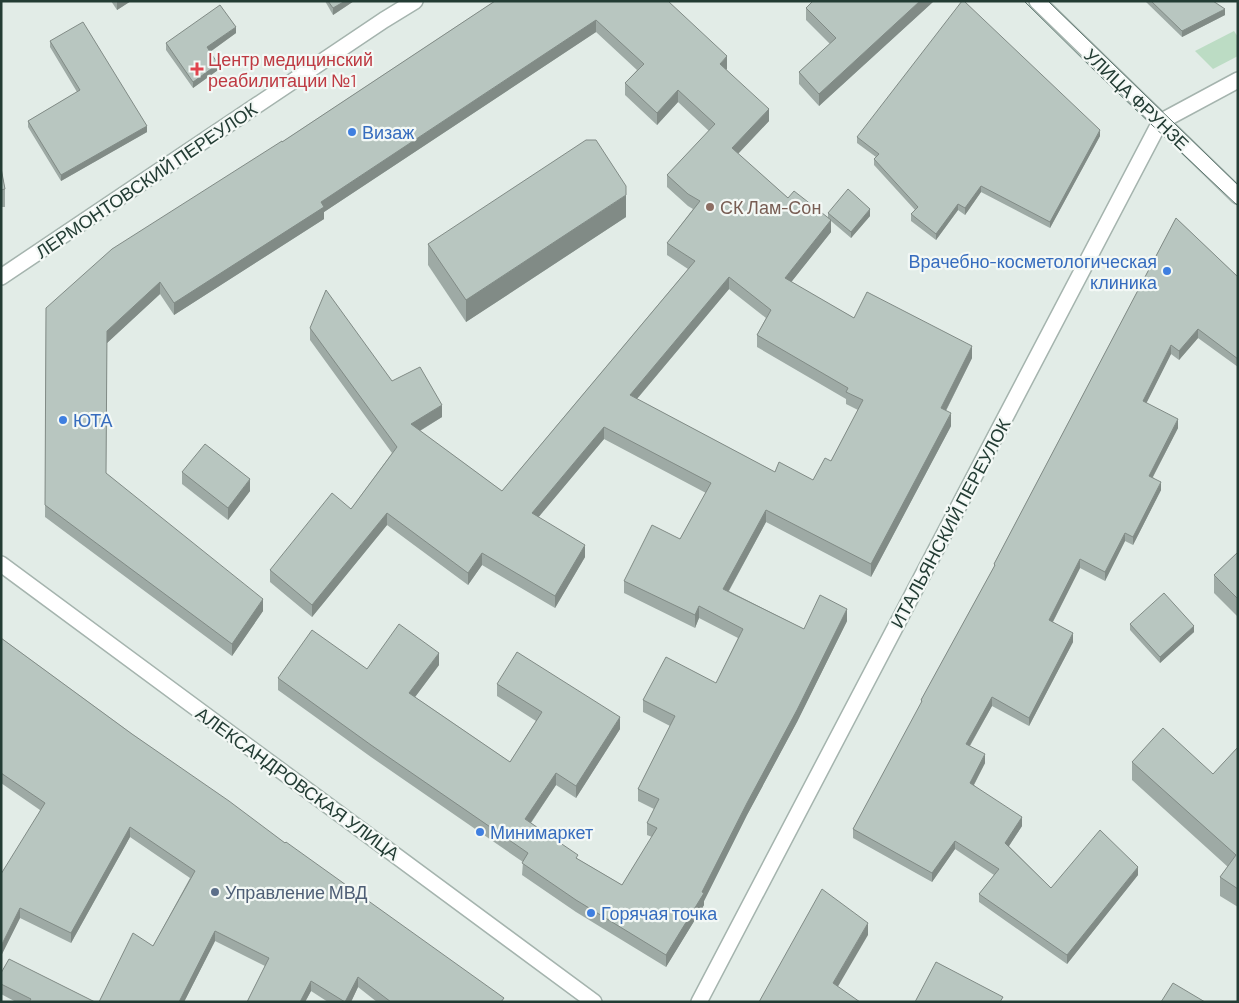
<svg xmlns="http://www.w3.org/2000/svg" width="1239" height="1003" font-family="Barlow,sans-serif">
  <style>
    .green { fill: #bcdcc4 }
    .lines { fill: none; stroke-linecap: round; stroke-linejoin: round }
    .minor-casing { stroke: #a5b4ae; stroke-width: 18 }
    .tertiary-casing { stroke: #a5b4ae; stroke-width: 18 }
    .minor { stroke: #fff; stroke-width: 15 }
    .tertiary { stroke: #fff; stroke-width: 15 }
    .tram { stroke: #5e7770; stroke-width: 1 }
    .wall { fill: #9eaaa5; fill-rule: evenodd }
    .shaded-wall { fill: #818b86 }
    .building { fill: #b8c6c0; stroke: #818b86; fill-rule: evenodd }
    .health-dot { fill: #e0444e; stroke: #f3f8f5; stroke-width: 2 }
    .shop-dot { fill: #3f7fe0; stroke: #f3f8f5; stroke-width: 2 }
    .education-dot { fill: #8d6e63; stroke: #f3f8f5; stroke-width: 2 }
    .service-dot { fill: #5c6f8a; stroke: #f3f8f5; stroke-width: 2 }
    .labels { text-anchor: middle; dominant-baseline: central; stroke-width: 4.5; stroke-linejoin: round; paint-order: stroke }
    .health-label { font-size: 18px; fill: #be3a42; stroke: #f3f8f5; text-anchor: start }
    .street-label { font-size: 18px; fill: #233c34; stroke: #f3f8f5 }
    .shop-label { font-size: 18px; fill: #366cbe; stroke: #f3f8f5; text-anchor: start }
    .education-label { font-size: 18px; fill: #785e54; stroke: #f3f8f5; text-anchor: start }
    .service-label { font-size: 18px; fill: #4e5e75; stroke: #f3f8f5; text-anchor: start }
  </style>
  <rect width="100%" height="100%" fill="#e2ece7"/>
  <path class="green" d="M 1234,31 L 1238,37 L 1238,56 L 1213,69 L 1195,51 Z"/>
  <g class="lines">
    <g class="minor-casing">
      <g id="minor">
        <path d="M 1037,1 L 1238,196"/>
        <path d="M 1,277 L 384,20 L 415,1"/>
        <path d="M 699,1002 L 1160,122 L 1238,80"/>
      </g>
    </g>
    <g class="tertiary-casing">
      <path id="tertiary" d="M 1,564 L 594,1002"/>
    </g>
    <use href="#minor" class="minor"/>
    <use href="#tertiary" class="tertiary"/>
    <g class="tram">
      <path d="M 1024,1 L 1100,76 L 1238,206"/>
      <path d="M 1048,1 L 1238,185"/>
    </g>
  </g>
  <g class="wall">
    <path d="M 111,1 L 131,1 L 117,10 Z"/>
    <path d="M 325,1 L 354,1 L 333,15 Z"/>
    <path d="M 495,1 L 668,1 L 727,69 L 726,69 L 769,121 L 738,154 L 788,198 L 828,218 L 828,213 L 870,216 L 851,238 L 831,221 L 831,232 L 791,282 L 854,318 L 972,358 L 946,411 L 951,426 L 871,577 L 766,522 L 729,591 L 804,629 L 847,621 L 797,722 L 747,815 L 704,901 L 704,905 L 666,967 L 576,912 L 522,875 L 523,862 L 371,757 L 278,690 L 278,678 L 367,669 L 439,665 L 415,697 L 510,762 L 536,721 L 497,696 L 497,684 L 620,729 L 576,798 L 556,785 L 531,823 L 578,859 L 622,885 L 652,837 L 647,835 L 647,823 L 654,809 L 638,801 L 638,789 L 670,726 L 643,712 L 643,700 L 716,683 L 738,638 L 699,618 L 695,628 L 624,593 L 624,581 L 680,539 L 706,493 L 604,439 L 538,517 L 585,557 L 555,608 L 482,565 L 468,585 L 387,525 L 312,617 L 270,582 L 270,570 L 351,509 L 392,453 L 310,340 L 310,328 L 392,381 L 442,417 L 420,431 L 502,491 L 688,269 L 667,255 L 667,243 L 693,209 L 688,206 L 667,187 L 667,175 L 709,131 L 678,102 L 657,125 L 625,95 L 625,83 L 637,70 L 596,32 L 324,212 L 324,219 L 174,315 L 160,294 L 107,343 L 106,473 L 263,611 L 232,656 L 45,517 L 46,308 L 282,142 ZM 729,289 L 766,318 L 757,335 L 757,347 L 846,399 L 846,404 L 858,410 L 831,461 L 813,480 L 775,472 L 637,399 Z"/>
    <path d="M 934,1 L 819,106 L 799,84 L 799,72 L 830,44 L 806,20 L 806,8 Z"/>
    <path d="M 1145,1 L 1213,1 L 1225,15 L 1182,37 Z"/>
    <path d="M 236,33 L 210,52 L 218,70 L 193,88 L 166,50 L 166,43 Z"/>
    <path d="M 50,41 L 147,132 L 61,181 L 28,127 L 28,121 L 77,92 L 50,47 Z"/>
    <path d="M 1100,136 L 1050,228 L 981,192 L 965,215 L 958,210 L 936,240 L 911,221 L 911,214 L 915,210 L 874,165 L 874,159 L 876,157 L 857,143 L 857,137 Z"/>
    <path d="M 1,168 L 5,189 L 5,207 L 1,207 Z"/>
    <path d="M 626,217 L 466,322 L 428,265 L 428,244 Z"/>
    <path d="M 1176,218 L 1238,277 L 1238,367 L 1198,338 L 1179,360 L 1171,354 L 1146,403 L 1178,428 L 1153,477 L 1161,490 L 1133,545 L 1125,541 L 1105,581 L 1080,568 L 1053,622 L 1073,642 L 1029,726 L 992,706 L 970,746 L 985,763 L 974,785 L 1022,826 L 1009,846 L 1051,888 L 1138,875 L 1067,964 L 979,902 L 979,894 L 994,875 L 955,849 L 932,882 L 853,838 L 853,829 L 921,704 L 921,700 L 994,567 L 994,564 Z"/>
    <path d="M 182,472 L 250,491 L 228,520 L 182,484 Z"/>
    <path d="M 1238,552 L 1238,617 L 1214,593 L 1214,575 Z"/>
    <path d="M 1130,624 L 1194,632 L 1160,663 L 1130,630 Z"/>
    <path d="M 1,638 L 132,734 L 285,843 L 504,1002 L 377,1002 L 358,987 L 351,1002 L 328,1002 L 311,991 L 305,1002 L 247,1002 L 265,966 L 215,941 L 184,1002 L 99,1002 L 153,946 L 190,878 L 130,837 L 71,943 L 20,918 L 1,956 L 40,810 L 1,783 Z"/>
    <path d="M 1238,747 L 1238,907 L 1220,896 L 1220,877 L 1228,867 L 1132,780 L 1132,762 L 1213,774 Z"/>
    <path d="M 1,973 L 95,1002 L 16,1002 L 1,994 Z"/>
  </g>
  <g class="shaded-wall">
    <path d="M 117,1 L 131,1 L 117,10 Z"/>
    <path d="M 345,1 L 354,1 L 333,15 L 333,8 Z"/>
    <path d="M 920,1 L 934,1 L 819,106 L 819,94 Z"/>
    <path d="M 1225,9 L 1225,15 L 1182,37 L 1182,31 Z"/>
    <path d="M 596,20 L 596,32 L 324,212 L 324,219 L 174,315 L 174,303 L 321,202 Z"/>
    <path d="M 236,27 L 236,33 L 207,54 L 207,47 Z"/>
    <path d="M 727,56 L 727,69 L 720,76 L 720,64 Z"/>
    <path d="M 218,64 L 218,70 L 193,88 L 193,82 Z"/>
    <path d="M 678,90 L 678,102 L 657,125 L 657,113 Z"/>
    <path d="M 769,109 L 769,121 L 732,160 L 732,148 Z"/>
    <path d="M 147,126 L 147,132 L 61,181 L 61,175 Z"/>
    <path d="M 1100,130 L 1100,136 L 1050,228 L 1050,222 Z"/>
    <path d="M 981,186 L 981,192 L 965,215 L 965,208 Z"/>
    <path d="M 626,195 L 626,217 L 466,322 L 466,300 Z"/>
    <path d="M 958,204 L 958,210 L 936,240 L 936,234 Z"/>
    <path d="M 870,209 L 870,216 L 851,238 L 851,232 Z"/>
    <path d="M 831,220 L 831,232 L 785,290 L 785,278 Z"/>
    <path d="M 729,277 L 729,289 L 630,407 L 630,395 Z"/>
    <path d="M 160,282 L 160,294 L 107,343 L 107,331 Z"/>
    <path d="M 1198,329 L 1198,338 L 1179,360 L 1179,351 Z"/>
    <path d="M 1171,345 L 1171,354 L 1143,410 L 1143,401 Z"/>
    <path d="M 972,346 L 972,358 L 941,420 L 941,408 Z"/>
    <path d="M 442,405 L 442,417 L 411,436 L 411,424 Z"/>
    <path d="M 951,413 L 951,426 L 871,577 L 871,564 Z"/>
    <path d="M 1178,419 L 1178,428 L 1149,484 L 1149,476 Z"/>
    <path d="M 604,427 L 604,439 L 532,525 L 532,513 Z"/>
    <path d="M 250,479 L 250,491 L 228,520 L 228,508 Z"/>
    <path d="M 1161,482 L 1161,490 L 1133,545 L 1133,537 Z"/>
    <path d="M 766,510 L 766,522 L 723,601 L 723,589 Z"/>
    <path d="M 387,513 L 387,525 L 312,617 L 312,605 Z"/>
    <path d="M 1125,533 L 1125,541 L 1105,581 L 1105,572 Z"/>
    <path d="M 585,545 L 585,557 L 555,608 L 555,596 Z"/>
    <path d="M 482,553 L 482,565 L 468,585 L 468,573 Z"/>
    <path d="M 1080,559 L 1080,568 L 1049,629 L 1049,620 Z"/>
    <path d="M 263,599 L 263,611 L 232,656 L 232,644 Z"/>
    <path d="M 699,606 L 699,618 L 695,628 L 695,615 Z"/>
    <path d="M 847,609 L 847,621 L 797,722 L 747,815 L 704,901 L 704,905 L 666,967 L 666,955 L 747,803 Z"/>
    <path d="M 1194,626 L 1194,632 L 1160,663 L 1160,657 Z"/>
    <path d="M 1073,633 L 1073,642 L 1029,726 L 1029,718 Z"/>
    <path d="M 439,653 L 439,665 L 409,705 L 409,693 Z"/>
    <path d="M 992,697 L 992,706 L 966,752 L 966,744 Z"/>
    <path d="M 620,717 L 620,729 L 576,798 L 576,786 Z"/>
    <path d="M 985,754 L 985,763 L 970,792 L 970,783 Z"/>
    <path d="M 556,773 L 556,785 L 525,831 L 525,819 Z"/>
    <path d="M 1022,817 L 1022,826 L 1005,852 L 1005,843 Z"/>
    <path d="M 130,827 L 130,837 L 71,943 L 71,933 Z"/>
    <path d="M 955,841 L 955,849 L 932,882 L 932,873 Z"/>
    <path d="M 1138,867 L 1138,875 L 1067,964 L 1067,955 Z"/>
    <path d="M 20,908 L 20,918 L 1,956 L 1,946 Z"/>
    <path d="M 868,923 L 868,935 L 833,995 L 833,983 Z"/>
    <path d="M 215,931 L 215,941 L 184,1002 L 179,1002 Z"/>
    <path d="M 358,977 L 358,987 L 351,1002 L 345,1002 Z"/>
    <path d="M 311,981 L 311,991 L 305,1002 L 300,1002 Z"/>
  </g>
  <g class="building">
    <path d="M 328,1 L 345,1 L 333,8 Z"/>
    <path d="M 495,1 L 668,1 L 727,56 L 720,64 L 769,109 L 732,148 L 788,198 L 794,191 L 831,220 L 785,278 L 854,318 L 867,292 L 972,346 L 941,408 L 951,413 L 871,564 L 766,510 L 723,589 L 804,629 L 820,595 L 847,609 L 797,710 L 747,803 L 702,892 L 704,893 L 666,955 L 576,900 L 522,863 L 528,853 L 371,745 L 278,678 L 312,630 L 367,669 L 399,624 L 439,653 L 409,693 L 510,762 L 542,712 L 497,684 L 517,652 L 620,717 L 576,786 L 556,773 L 525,819 L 578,855 L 576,858 L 622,885 L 657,828 L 647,823 L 659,799 L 638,789 L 675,716 L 643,700 L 666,657 L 716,683 L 743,629 L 699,606 L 695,615 L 624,581 L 652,525 L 680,539 L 711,483 L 604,427 L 532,513 L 585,545 L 555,596 L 482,553 L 468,573 L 387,513 L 312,605 L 270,570 L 332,493 L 351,509 L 397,447 L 310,328 L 326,290 L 392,381 L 420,367 L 442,405 L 411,424 L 502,491 L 695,261 L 667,243 L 700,201 L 688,194 L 667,175 L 715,124 L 678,90 L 657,113 L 625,83 L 644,64 L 596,20 L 321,202 L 324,207 L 174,303 L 160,282 L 107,331 L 106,473 L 263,599 L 232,644 L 45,505 L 46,308 L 112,249 L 282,141 L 282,142 ZM 729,277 L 771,310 L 757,335 L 848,388 L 846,392 L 863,400 L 831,461 L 825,458 L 813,480 L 779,462 L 775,472 L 630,395 Z"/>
    <path d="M 813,1 L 920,1 L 819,94 L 799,72 L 836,38 L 806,8 Z"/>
    <path d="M 962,1 L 964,1 L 1100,130 L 1050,222 L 981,186 L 965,208 L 958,204 L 936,234 L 911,214 L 918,207 L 874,159 L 879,154 L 857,137 Z"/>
    <path d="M 1151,1 L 1213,1 L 1225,9 L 1182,31 Z"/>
    <path d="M 220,5 L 236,27 L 207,47 L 218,64 L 193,82 L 166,43 Z"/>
    <path d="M 83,22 L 147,126 L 61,175 L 28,121 L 80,90 L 50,41 Z"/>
    <path d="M 586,140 L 596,140 L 626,186 L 626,195 L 466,300 L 428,244 Z"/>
    <path d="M 1,168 L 5,189 L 1,190 Z"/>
    <path d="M 848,189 L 870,209 L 851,232 L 828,213 Z"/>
    <path d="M 1176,218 L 1238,277 L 1238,359 L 1198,329 L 1179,351 L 1171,345 L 1143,401 L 1178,419 L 1149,476 L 1161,482 L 1133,537 L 1125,533 L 1105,572 L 1080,559 L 1049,620 L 1073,633 L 1029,718 L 992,697 L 966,744 L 985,754 L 970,783 L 1022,817 L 1005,843 L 1051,888 L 1100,830 L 1138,867 L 1067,955 L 979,894 L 999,869 L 955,841 L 932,873 L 853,829 L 922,701 L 921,700 L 995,565 L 994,564 Z"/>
    <path d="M 205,444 L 250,479 L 228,508 L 182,472 Z"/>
    <path d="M 1238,552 L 1238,599 L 1214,575 Z"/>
    <path d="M 1164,593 L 1194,626 L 1160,657 L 1130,624 Z"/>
    <path d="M 1,638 L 132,734 L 229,801 L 285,843 L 286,842 L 504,998 L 501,1002 L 391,1002 L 358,977 L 345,1002 L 311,981 L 300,1002 L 247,1002 L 269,958 L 215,931 L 179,1002 L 99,1002 L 133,933 L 153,946 L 195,871 L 130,827 L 71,933 L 20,908 L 1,946 L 1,874 L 45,803 L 1,773 Z"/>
    <path d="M 1163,728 L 1213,774 L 1238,747 L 1238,889 L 1220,877 L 1236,855 L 1132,762 Z"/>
    <path d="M 822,889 L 868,923 L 833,983 L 860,1002 L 759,1002 Z"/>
    <path d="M 9,959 L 95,1002 L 29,1002 L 31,999 L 1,984 L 1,973 Z"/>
    <path d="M 936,962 L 1003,997 L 1000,1002 L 915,1002 Z"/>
    <path d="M 1173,983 L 1205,1002 L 1161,1002 Z"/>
  </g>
  <path class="health-dot" d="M194.5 61.5h5v5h5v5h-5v5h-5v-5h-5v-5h5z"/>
  <g class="shop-dot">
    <circle cx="352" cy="132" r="5"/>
    <circle cx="1167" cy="271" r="5"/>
    <circle cx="63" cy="420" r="5"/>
    <circle cx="480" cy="832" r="5"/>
    <circle cx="591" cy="913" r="5"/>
  </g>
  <circle class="education-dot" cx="710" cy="207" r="5"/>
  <circle class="service-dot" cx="215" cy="892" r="5"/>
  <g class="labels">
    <g class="health-label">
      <text x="208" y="59">Центр медицинский<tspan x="208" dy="21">реабилитации №1</tspan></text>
    </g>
    <g class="street-label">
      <text transform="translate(1137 99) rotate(44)">УЛИЦА ФРУНЗЕ</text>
      <text transform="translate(146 180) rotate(-34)">ЛЕРМОНТОВСКИЙ ПЕРЕУЛОК</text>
      <text transform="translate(950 523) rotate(-62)">ИТАЛЬЯНСКИЙ ПЕРЕУЛОК</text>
      <text transform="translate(298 783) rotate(36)">АЛЕКСАНДРОВСКАЯ УЛИЦА</text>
    </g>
    <g class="shop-label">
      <text x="362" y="132">Визаж</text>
      <text x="1157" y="261" text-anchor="end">Врачебно-косметологическая<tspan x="1157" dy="21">клиника</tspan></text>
      <text x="73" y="420">ЮТА</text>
      <text x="490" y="832">Минимаркет</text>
      <text x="601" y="913">Горячая точка</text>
    </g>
    <g class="education-label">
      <text x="720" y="207">СК Лам-Сон</text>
    </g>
    <g class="service-label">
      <text x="225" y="892">Управление МВД</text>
    </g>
  </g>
  <rect width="1239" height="1003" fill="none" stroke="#233c34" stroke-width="5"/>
</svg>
